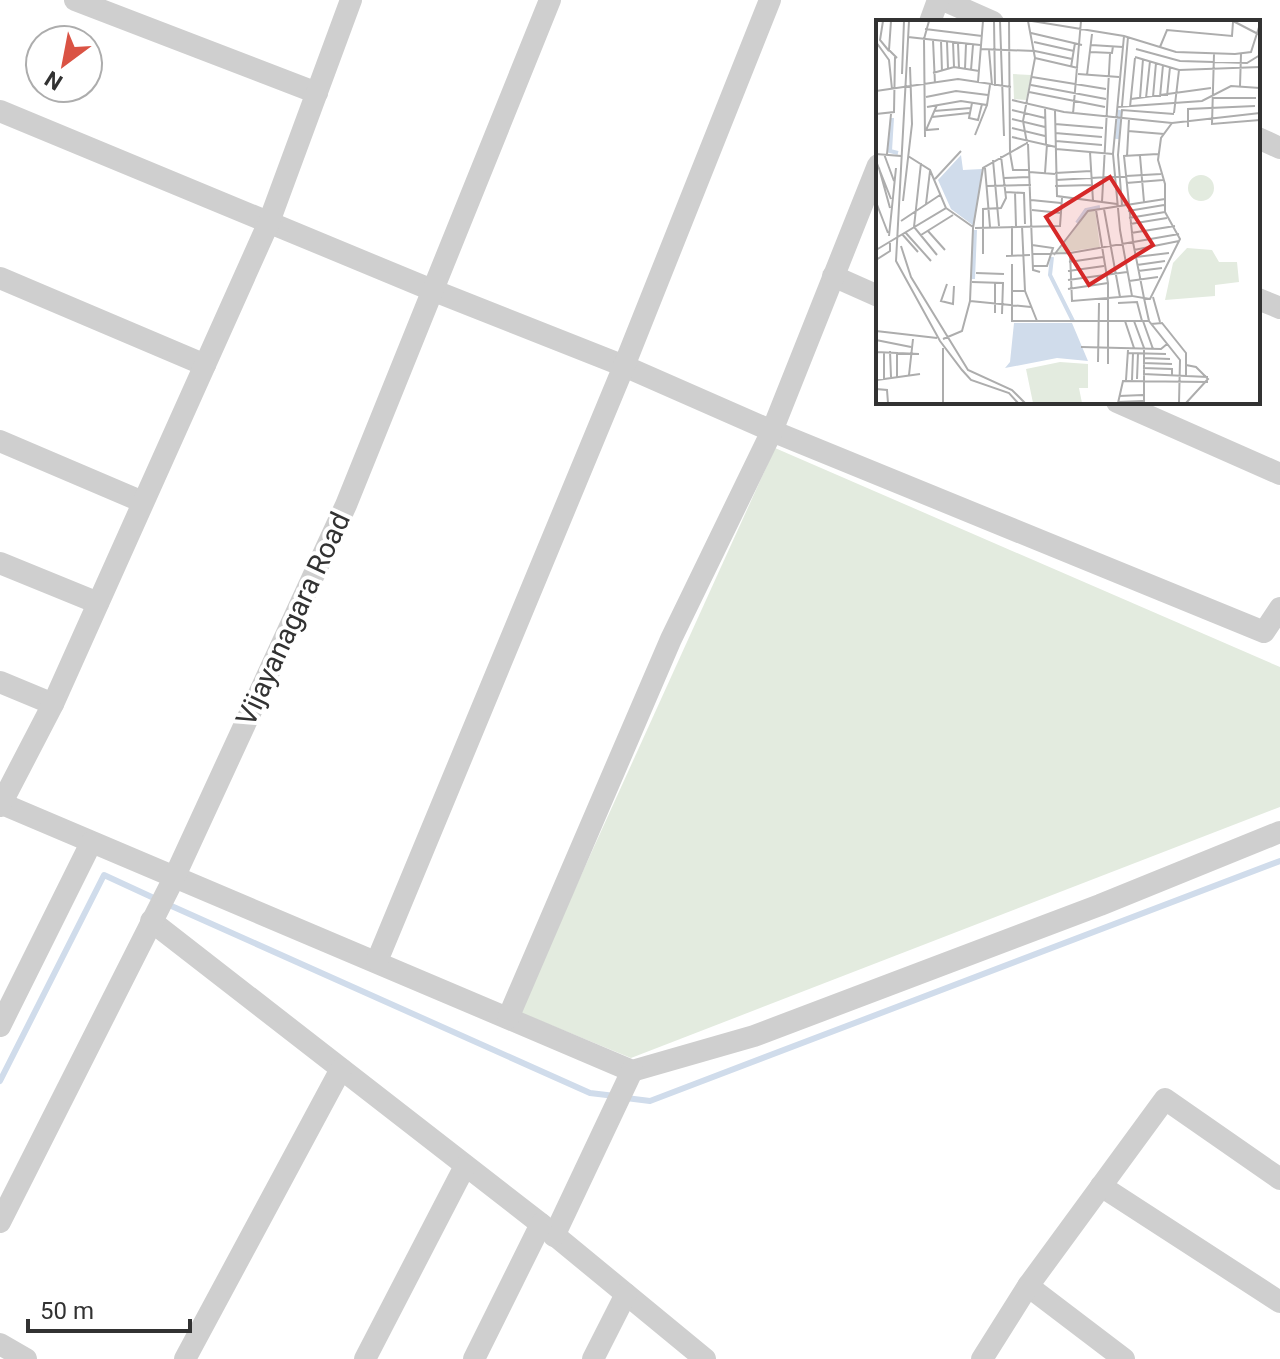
<svg xmlns="http://www.w3.org/2000/svg" width="1280" height="1359" font-family="Roboto,sans-serif">
  <style>
    .green { fill: #e3ebdf }
    .lines { fill: none; stroke-linecap: round; stroke-linejoin: round }
    .stream { stroke: #d0dceb; stroke-width: 6 }
    .minor { stroke: #cfcfcf; stroke-width: 22 }
    .labels { text-anchor: middle; dominant-baseline: central; stroke-width: 8; stroke-linejoin: round; paint-order: stroke }
    .street-label { font-size: 28px; fill: #323232; stroke: #fff }
    .inset-river { fill: none; stroke: #d0dceb; stroke-width: 4 }
    .inset-road { fill: none; stroke: #adadad; stroke-width: 2 }
    .view { fill: #d62828; fill-opacity: 0.15; stroke: #d62828; stroke-width: 4 }
    .inset-edge { fill: none; stroke: #323232; stroke-width: 4 }
  </style>
  <rect width="100%" height="100%" fill="#fff"/>
  <path class="green" d="M 775,448 L 1280,667 L 1280,807 L 631,1058 L 519,1012 Z"/>
  <g class="lines">
    <g class="stream">
      <path d="M 167,904 L 590,1093 L 615,1096"/>
      <path d="M 0,1081 L 104,875 L 156,899"/>
      <path d="M 626,1098 L 650,1101 L 1280,861"/>
    </g>
    <g class="minor">
      <path d="M 75,0 L 317,93"/>
      <path d="M 943,0 L 993,22"/>
      <path d="M 930,22 L 938,0"/>
      <path d="M 0,111 L 432,290 L 624,366 L 772,431 L 1264,632 L 1280,608"/>
      <path d="M 1258,138 L 1280,148"/>
      <path d="M 833,276 L 878,296"/>
      <path d="M 0,278 L 205,365"/>
      <path d="M 1258,299 L 1280,308"/>
      <path d="M 1117,402 L 1280,474"/>
      <path d="M 0,441 L 143,502"/>
      <path d="M 0,563 L 98,603"/>
      <path d="M 0,682 L 53,704"/>
      <path d="M 0,803 L 632,1071 L 754,1036 L 1100,905 L 1280,832"/>
      <path d="M 0,806 L 53,704 L 269,222 L 351,0"/>
      <path d="M 151,921 L 541,1224 L 705,1359"/>
      <path d="M 377,961 L 624,366 L 770,0"/>
      <path d="M 508,1018 L 671,639 L 772,431 L 878,165"/>
      <path d="M 0,1026 L 91,843"/>
      <path d="M 1101,1186 L 1280,1302"/>
      <path d="M 0,1222 L 174,878 L 346,505 L 550,0"/>
      <path d="M 554,1236 L 632,1071"/>
      <path d="M 1028,1286 L 1124,1359"/>
      <path d="M 0,1344 L 26,1359"/>
      <path d="M 185,1359 L 341,1069"/>
      <path d="M 365,1359 L 465,1166"/>
      <path d="M 474,1359 L 541,1224"/>
      <path d="M 593,1359 L 626,1294"/>
      <path d="M 982,1359 L 1028,1286 L 1165,1099 L 1280,1179"/>
    </g>
  </g>
  <g class="labels">
    <g class="street-label">
      <text transform="translate(293 619) rotate(-65)">Vijayanagara Road</text>
    </g>
  </g>
  <g transform="translate(876 20)">
    <rect width="384" height="384" fill="#fff"/>
    <path d="M 137,54 L 155,55 L 150,80 L 138,79 ZM312 168a13 13 0 1 1 26 0a13 13 0 1 1-26 0ZM 219,190 L 224,227 L 181,233 L 212,192 ZM 311,228 L 336,230 L 343,242 L 361,242 L 363,262 L 339,265 L 339,276 L 289,280 L 297,243 ZM 184,342 L 212,344 L 212,368 L 203,368 L 206,383 L 157,383 L 150,349 Z" fill="#e3ebdf"/>
    <path d="M 85,135 L 87,150 L 106,149 L 98,206 L 75,189 L 62,160 ZM 138,303 L 196,303 L 212,341 L 181,338 L 129,348 L 134,342 Z" fill="#d0dceb"/>
    <path class="inset-river" d="M 16,98 L 14,131 L 22,133M 241,119 L 244,90M 201,203 L 210,190 L 224,187M 176,237 L 174,255 L 197,301M 97,259 L 99,210"/>
    <path class="inset-road" d="M 7,1 L 4,20 L 13,31M 15,1 L 13,30 L 21,38M 33,1 L 20,241 L 64,321 L 86,350 L 95,360 L 133,373 L 142,383M 118,1 L 119,66M 124,1 L 128,116M 133,1 L 134,133 L 137,150 L 153,150M 156,1 L 248,16 L 300,32 L 359,34 L 375,32 L 384,4M 357,1 L 384,15M 49,9 L 106,16M 155,13 L 206,25M 248,16 L 237,134 L 244,210 L 256,276 L 268,278 L 273,301 L 304,340 L 303,383M 32,17 L 104,25M 57,20 L 59,64M 65,21 L 66,52M 0,22 L 13,40 L 16,69M 71,22 L 72,49M 77,22 L 78,47M 158,22 L 198,31M 82,23 L 83,48M 215,25 L 247,27M 284,27 L 291,10 L 356,16 L 357,2M 104,29 L 159,31 L 196,39M 260,29 L 304,41 L 371,43 L 384,35M 113,30 L 116,65M 214,32 L 236,33 L 237,26M 338,34 L 336,104 L 384,100M 259,37 L 303,50 L 384,47M 159,38 L 202,48M 195,47 L 199,23M 89,49 L 90,24M 95,50 L 97,25M 57,53 L 78,47 L 103,51M 26,54 L 28,1M 202,54 L 243,57M 211,55 L 216,14M 156,57 L 230,69M 102,62 L 107,1M 155,65 L 230,79M 364,66 L 365,34M 0,71 L 82,59 L 135,67M 153,72 L 229,87M 291,76 L 294,47M 50,77 L 80,71 L 112,75M 277,77 L 280,43M 284,77 L 287,45M 264,78 L 267,39M 270,78 L 274,41M 336,78 L 380,78M 255,79 L 335,68M 136,80 L 188,92 L 296,103 L 384,93M 96,83 L 93,98 L 102,100 L 106,84M 61,85 L 50,110 L 63,109M 246,86 L 252,17M 51,87 L 85,81 L 111,85 L 114,65M 169,87 L 170,124M 241,87 L 326,81 L 355,66 L 384,68M 254,87 L 259,38M 136,90 L 169,98M 58,91 L 95,88M 179,91 L 181,176 L 241,184M 298,93 L 303,50M 0,94 L 18,92 L 19,37M 197,94 L 205,1M 56,97 L 93,93M 136,99 L 169,107M 179,104 L 227,108M 312,107 L 312,89 L 379,86M 136,108 L 169,116M 252,111 L 288,114M 179,113 L 226,117M 99,115 L 111,85M 49,117 L 48,19 L 53,1M 136,117 L 180,127M 180,121 L 226,125M 152,124 L 157,250 L 164,252M 180,129 L 237,134M 214,132 L 217,181M 0,134 L 25,136M 8,134 L 18,161M 11,134 L 15,94M 242,135 L 246,90 L 298,94M 242,135 L 246,185M 247,136 L 282,134M 248,136 L 257,222 L 268,278 L 274,279 L 304,219 L 289,192 L 289,164 L 282,140 L 285,118 L 296,103M 251,136 L 253,99M 264,136 L 268,182M 117,140 L 123,206M 0,141 L 15,179M 45,143 L 38,207 L 61,235M 3,148 L 14,188M 109,148 L 114,207M 153,152 L 179,154M 169,153 L 171,124M 179,153 L 215,151M 128,158 L 154,157M 59,159 L 85,131M 180,160 L 285,154M 250,163 L 287,160M 111,166 L 155,165M 179,166 L 216,165M 130,172 L 148,173 L 149,204M 139,172 L 140,206M 155,180 L 185,183M 27,181 L 36,104 L 34,47M 0,182 L 12,213M 226,182 L 234,34M 50,184 L 54,151M 70,188 L 97,207M 228,189 L 244,277M 156,190 L 185,193M 220,190 L 232,263 L 232,344M 252,191 L 288,185M 253,198 L 289,192M 25,201 L 64,175M 254,204 L 291,198M 146,206 L 149,271M 99,208 L 184,206 L 186,178M 52,211 L 69,230M 29,212 L 55,241M 255,213 L 299,206M 26,214 L 42,232M 45,215 L 77,195M 13,216 L 20,148M 156,225 L 177,228 L 171,246 L 157,246M 25,226 L 35,257 L 92,350 L 136,370 L 149,383M 0,230 L 70,188 L 54,150 L 32,136M 258,230 L 303,221M 107,234 L 107,189 L 125,188 L 130,178 L 125,136M 157,234 L 194,233M 178,235 L 212,191 L 289,179M 130,236 L 154,235M 136,236 L 136,206M 260,237 L 293,233M 0,240 L 14,231 L 14,223M 193,242 L 227,237M 136,244 L 136,301 L 273,301M 261,245 L 289,241M 192,251 L 228,246M 262,251 L 286,248M 100,253 L 128,254M 0,257 L 0,295M 192,260 L 251,252M 253,261 L 282,257M 96,262 L 127,263 L 126,294M 119,263 L 119,293M 71,264 L 65,281 L 77,284 L 78,266M 192,269 L 232,263M 136,271 L 149,271 L 161,301M 256,276 L 196,281 L 194,233 L 303,214M 277,277 L 284,302M 94,281 L 155,287M 242,283 L 261,282 L 266,301M 249,301 L 258,328M 258,301 L 268,328 L 268,383M 267,301 L 277,329M 275,304 L 286,303 L 310,333 L 310,356M 0,311 L 61,318M 67,319 L 86,311 L 94,281 L 97,208 L 107,148 L 151,123 L 147,101 L 159,38 L 152,1M 0,320 L 35,327M 205,327 L 285,329 L 291,324M 14,331 L 15,357M 0,332 L 43,334M 8,332 L 8,359M 21,332 L 21,357M 252,333 L 290,334M 268,338 L 294,339M 222,342 L 223,283M 267,343 L 296,344M 310,345 L 320,347 L 332,359 L 310,383M 267,348 L 296,349 L 296,355M 267,354 L 332,357M 33,355 L 37,319M 261,359 L 262,333M 0,360 L 1,312M 1,360 L 44,354M 250,360 L 252,330M 256,360 L 257,333M 0,369 L 11,370 L 12,383M 243,376 L 267,375M 242,382 L 267,381M 67,383 L 67,328M 242,383 L 247,361 L 332,362"/>
    <path class="view" d="M 234,157 L 277,225 L 213,265 L 170,197 Z"/>
    <rect width="384" height="384" class="inset-edge"/>
  </g>
  <g transform="translate(64 64) rotate(212)"><circle r="38" fill="#ffffff" stroke="#adadad" stroke-width="2"/>
  <path d="M0-6L14 30L0 20L-14 30Z" fill="#da5344"/>
  <text y="-12" font-size="22" font-weight="bold" text-anchor="middle" fill="#323232">N</text>
  </g>
  <path d="M28 1319v12h162v-12" fill="none" stroke="#323232" stroke-width="4"/>
  <text x="40" y="1319" font-size="24" fill="#323232" stroke="#ffffff" stroke-width="6" paint-order="stroke">50 m</text>
</svg>
